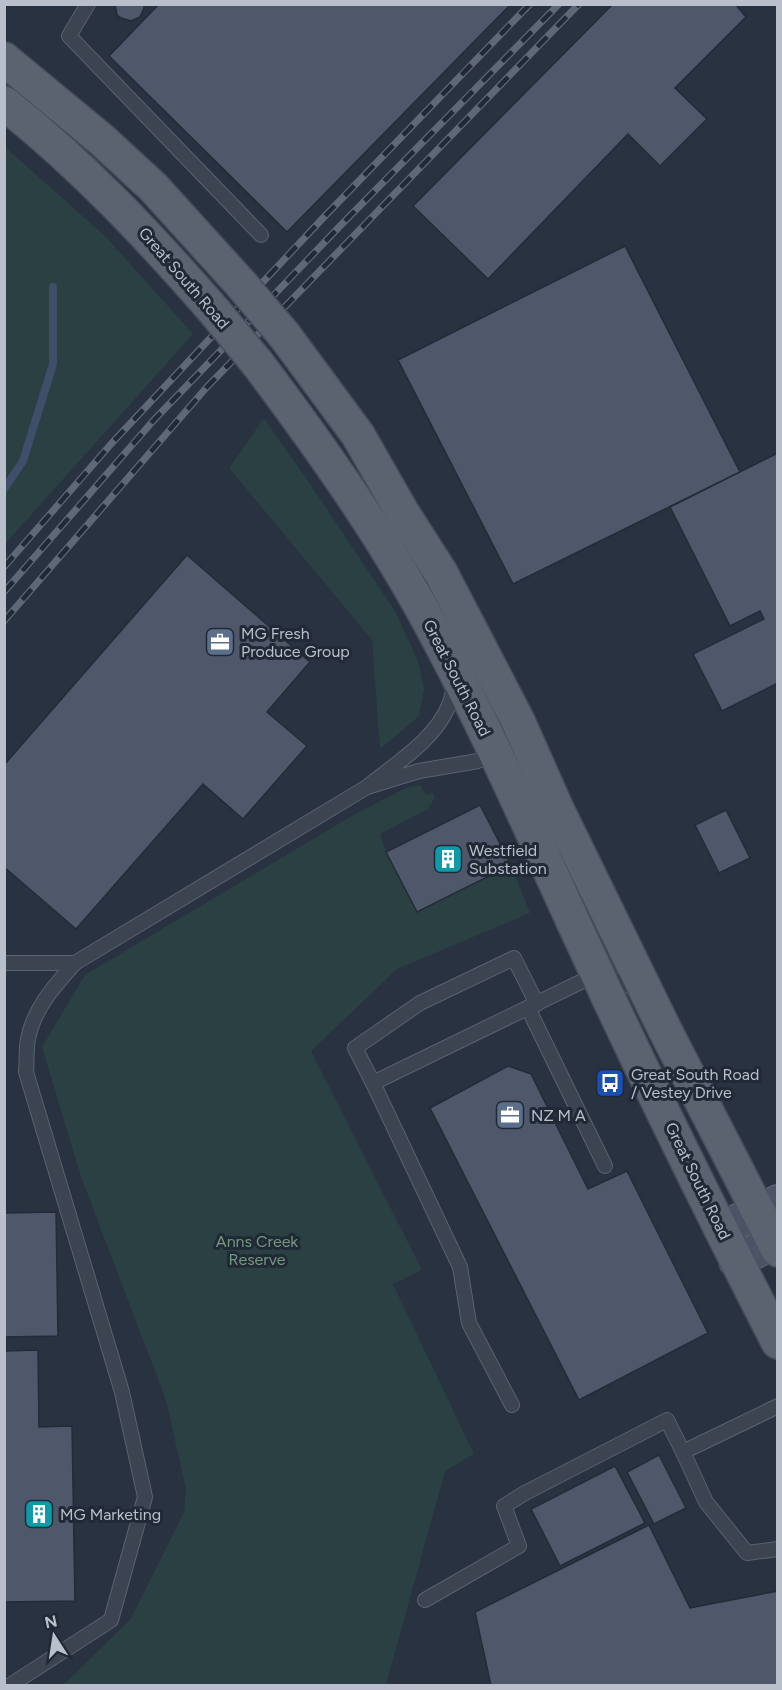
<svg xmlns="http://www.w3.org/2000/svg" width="782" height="1690" font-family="Figtree,sans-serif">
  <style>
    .green { fill: #2b4043 }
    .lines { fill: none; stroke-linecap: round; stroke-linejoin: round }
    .stream { stroke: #3f4e69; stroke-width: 8 }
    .building { fill: #4f586a; stroke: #232b38; stroke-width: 1.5 }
    .lane-casing { stroke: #5a626e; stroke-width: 16 }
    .secondary-casing { stroke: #5a626e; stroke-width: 36 }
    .primary-casing { stroke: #464d5a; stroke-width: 36 }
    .lane { stroke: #3c4451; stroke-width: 14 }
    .secondary { stroke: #4b5364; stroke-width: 33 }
    .primary { stroke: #5b6371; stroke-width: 33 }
    .rail-casing { stroke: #5f6877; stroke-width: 7 }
    .rail { stroke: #212936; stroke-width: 4.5; stroke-dasharray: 14; stroke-linecap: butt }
    .primary-bridge-casing { stroke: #464d5a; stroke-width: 36; stroke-linecap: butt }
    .primary-bridge { stroke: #5b6371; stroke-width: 33 }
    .labels { text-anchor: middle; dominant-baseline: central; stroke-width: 6; stroke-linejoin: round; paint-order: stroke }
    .street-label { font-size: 16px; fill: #b9bfcb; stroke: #212936 }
    .poi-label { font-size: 16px; fill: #b9bfcb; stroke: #212936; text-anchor: start }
    .park-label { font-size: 16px; fill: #729a7d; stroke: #212936 }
  </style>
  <rect width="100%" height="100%" fill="#283241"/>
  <g class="green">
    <path d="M 5,147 L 106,237 L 193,334 L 5,544 Z"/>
    <path d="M 264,418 L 310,484 L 395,611 L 418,661 L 424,689 L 419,716 L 380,749 L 372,640 L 229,468 Z"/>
    <path d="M 420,785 L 426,795 L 434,793 L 434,799 L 428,809 L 380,834 L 386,852 L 417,912 L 511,865 L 530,913 L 397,969 L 311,1051 L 422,1270 L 393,1284 L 474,1454 L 445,1471 L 386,1685 L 63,1685 L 130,1620 L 184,1512 L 186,1489 L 166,1400 L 81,1177 L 42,1047 L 85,975 L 355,814 L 408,787 Z"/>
  </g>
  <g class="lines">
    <path class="stream" d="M 4,489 L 23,461 L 53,364 L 53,287"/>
  </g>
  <g class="building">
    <path d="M 115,4 L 144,4 L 144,8 L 140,17 L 131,21 L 121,18 L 117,15 Z"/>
    <path d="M 159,4 L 511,4 L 287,232 L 109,56 Z"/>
    <path d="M 613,4 L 735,4 L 746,17 L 675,88 L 707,119 L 660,166 L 628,134 L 488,279 L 413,206 Z"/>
    <path d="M 625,246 L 740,472 L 513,584 L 398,360 Z"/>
    <path d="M 778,453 L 778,683 L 722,711 L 693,654 L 764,619 L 760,611 L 730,626 L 670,507 Z"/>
    <path d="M 187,555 L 310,662 L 267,712 L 307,746 L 243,819 L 203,784 L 76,929 L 4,867 L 4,765 Z"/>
    <path d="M 480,805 L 511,865 L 417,912 L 386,852 Z"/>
    <path d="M 726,810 L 750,858 L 719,873 L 695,825 Z"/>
    <path d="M 508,1066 L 531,1074 L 588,1189 L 627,1171 L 708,1333 L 579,1400 L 430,1108 Z"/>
    <path d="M 56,1212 L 58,1336 L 4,1337 L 4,1213 Z"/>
    <path d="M 38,1350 L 39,1427 L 72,1426 L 75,1601 L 4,1602 L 4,1351 Z"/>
    <path d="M 659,1455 L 686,1508 L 654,1524 L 627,1472 Z"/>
    <path d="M 615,1466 L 645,1523 L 560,1566 L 531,1509 Z"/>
    <path d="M 649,1525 L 690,1608 L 778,1591 L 778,1686 L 491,1686 L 475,1612 Z"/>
  </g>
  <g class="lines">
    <g class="lane-casing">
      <g id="lane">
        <path d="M 88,4 L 69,36 L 261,235"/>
        <path d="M 455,683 C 453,690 452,698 449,705 C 435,740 395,764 367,787 L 419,771 L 478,761 L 497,753"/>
        <path d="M 4,963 L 75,963"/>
        <path d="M 528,1008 L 605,1166"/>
        <path d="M 373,1083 L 355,1048 L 420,1003 L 514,958 L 537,1004"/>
        <path d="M 512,1405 L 469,1323 L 460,1267 L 373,1083 L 597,974 L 641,990"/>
        <path d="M 778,1406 L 683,1452 L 706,1502 L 747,1553 L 778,1549"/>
        <path d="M 425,1600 L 519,1546 L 504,1506 L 525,1493 L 667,1420 L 683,1452"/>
        <path d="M 9,1686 L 111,1620 L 145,1497 L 122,1392 L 26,1072 C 27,1061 26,1049 28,1039 C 34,1008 55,985 75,963 L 367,787"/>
      </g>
    </g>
    <g class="secondary-casing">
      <g id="secondary">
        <path d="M 721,1229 L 778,1202"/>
        <path d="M 736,1261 L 778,1240"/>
      </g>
    </g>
    <g class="primary-casing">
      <g id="primary">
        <path d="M 4,59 L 102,140 L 154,188 L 241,284"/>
        <path d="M 4,103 C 82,165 150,237 215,312"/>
        <path d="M 285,336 L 358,435 L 402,512 L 441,573 L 518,721 L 557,809 L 665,1030 L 778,1250"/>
        <path d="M 258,364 C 321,448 383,535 433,629 C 493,740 542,856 596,971 C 654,1096 715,1219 778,1342"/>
      </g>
    </g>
    <use href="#lane" class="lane"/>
    <use href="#secondary" class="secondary"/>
    <use href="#primary" class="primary"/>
    <g class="rail-casing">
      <g id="rail">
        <path d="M 4,567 L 111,444 L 324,217 L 530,4"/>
        <path d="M 4,592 L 153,421 L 341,225 L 559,4"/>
        <path d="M 4,621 L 206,388 L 579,4"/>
      </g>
    </g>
    <use href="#rail" class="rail"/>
    <g class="primary-bridge-casing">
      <g id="primary-bridge">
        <path d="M 241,284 L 285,336"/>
        <path d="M 215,312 L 258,364"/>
      </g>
    </g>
    <use href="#primary-bridge" class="primary-bridge"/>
  </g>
  <defs>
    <g id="office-square" transform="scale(1.5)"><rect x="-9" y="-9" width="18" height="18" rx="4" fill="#5c6f8a" stroke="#212936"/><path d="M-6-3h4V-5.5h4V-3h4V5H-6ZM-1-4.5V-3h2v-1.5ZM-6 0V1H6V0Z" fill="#fff"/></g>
    <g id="building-square" transform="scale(1.5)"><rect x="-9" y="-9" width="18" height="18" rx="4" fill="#0f9aa8" stroke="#212936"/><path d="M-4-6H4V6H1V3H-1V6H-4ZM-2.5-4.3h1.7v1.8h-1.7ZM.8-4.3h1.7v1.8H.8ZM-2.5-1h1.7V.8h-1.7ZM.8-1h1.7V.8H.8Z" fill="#fff"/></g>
    <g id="bus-square" transform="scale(1.5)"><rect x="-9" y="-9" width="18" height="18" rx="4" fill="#1a4fb4" stroke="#212936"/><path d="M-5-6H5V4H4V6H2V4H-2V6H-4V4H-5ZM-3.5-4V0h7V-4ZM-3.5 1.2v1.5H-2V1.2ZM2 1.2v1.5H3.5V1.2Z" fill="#fff"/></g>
  </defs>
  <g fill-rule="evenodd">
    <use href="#office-square" x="220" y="642"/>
    <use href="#building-square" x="448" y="859"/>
    <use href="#bus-square" x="610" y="1083"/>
    <use href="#office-square" x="510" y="1115"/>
    <use href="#building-square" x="39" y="1514"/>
  </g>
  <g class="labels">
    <g class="street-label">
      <text transform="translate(184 278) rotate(49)">Great South Road</text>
      <text transform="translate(457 678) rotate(63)">Great South Road</text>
      <text transform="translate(698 1181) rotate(64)">Great South Road</text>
    </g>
    <g class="poi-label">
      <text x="241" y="633">MG Fresh<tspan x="241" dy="18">Produce Group</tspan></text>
      <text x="469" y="850">Westfield<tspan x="469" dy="18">Substation</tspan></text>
      <text x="631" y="1074">Great South Road<tspan x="631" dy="18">/ Vestey Drive</tspan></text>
      <text x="531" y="1115">NZ M A</text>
      <text x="60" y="1514">MG Marketing</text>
    </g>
    <g class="park-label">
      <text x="257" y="1241">Anns Creek<tspan x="257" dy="18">Reserve</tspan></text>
    </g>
  </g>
  <rect width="782" height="1690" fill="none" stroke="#b9bfcb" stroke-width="12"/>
  <g transform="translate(54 1636) rotate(348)" stroke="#212936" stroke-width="4.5" paint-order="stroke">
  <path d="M0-4.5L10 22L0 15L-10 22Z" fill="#b9bfcb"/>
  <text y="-9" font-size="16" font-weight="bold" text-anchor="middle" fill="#b9bfcb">N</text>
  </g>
</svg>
